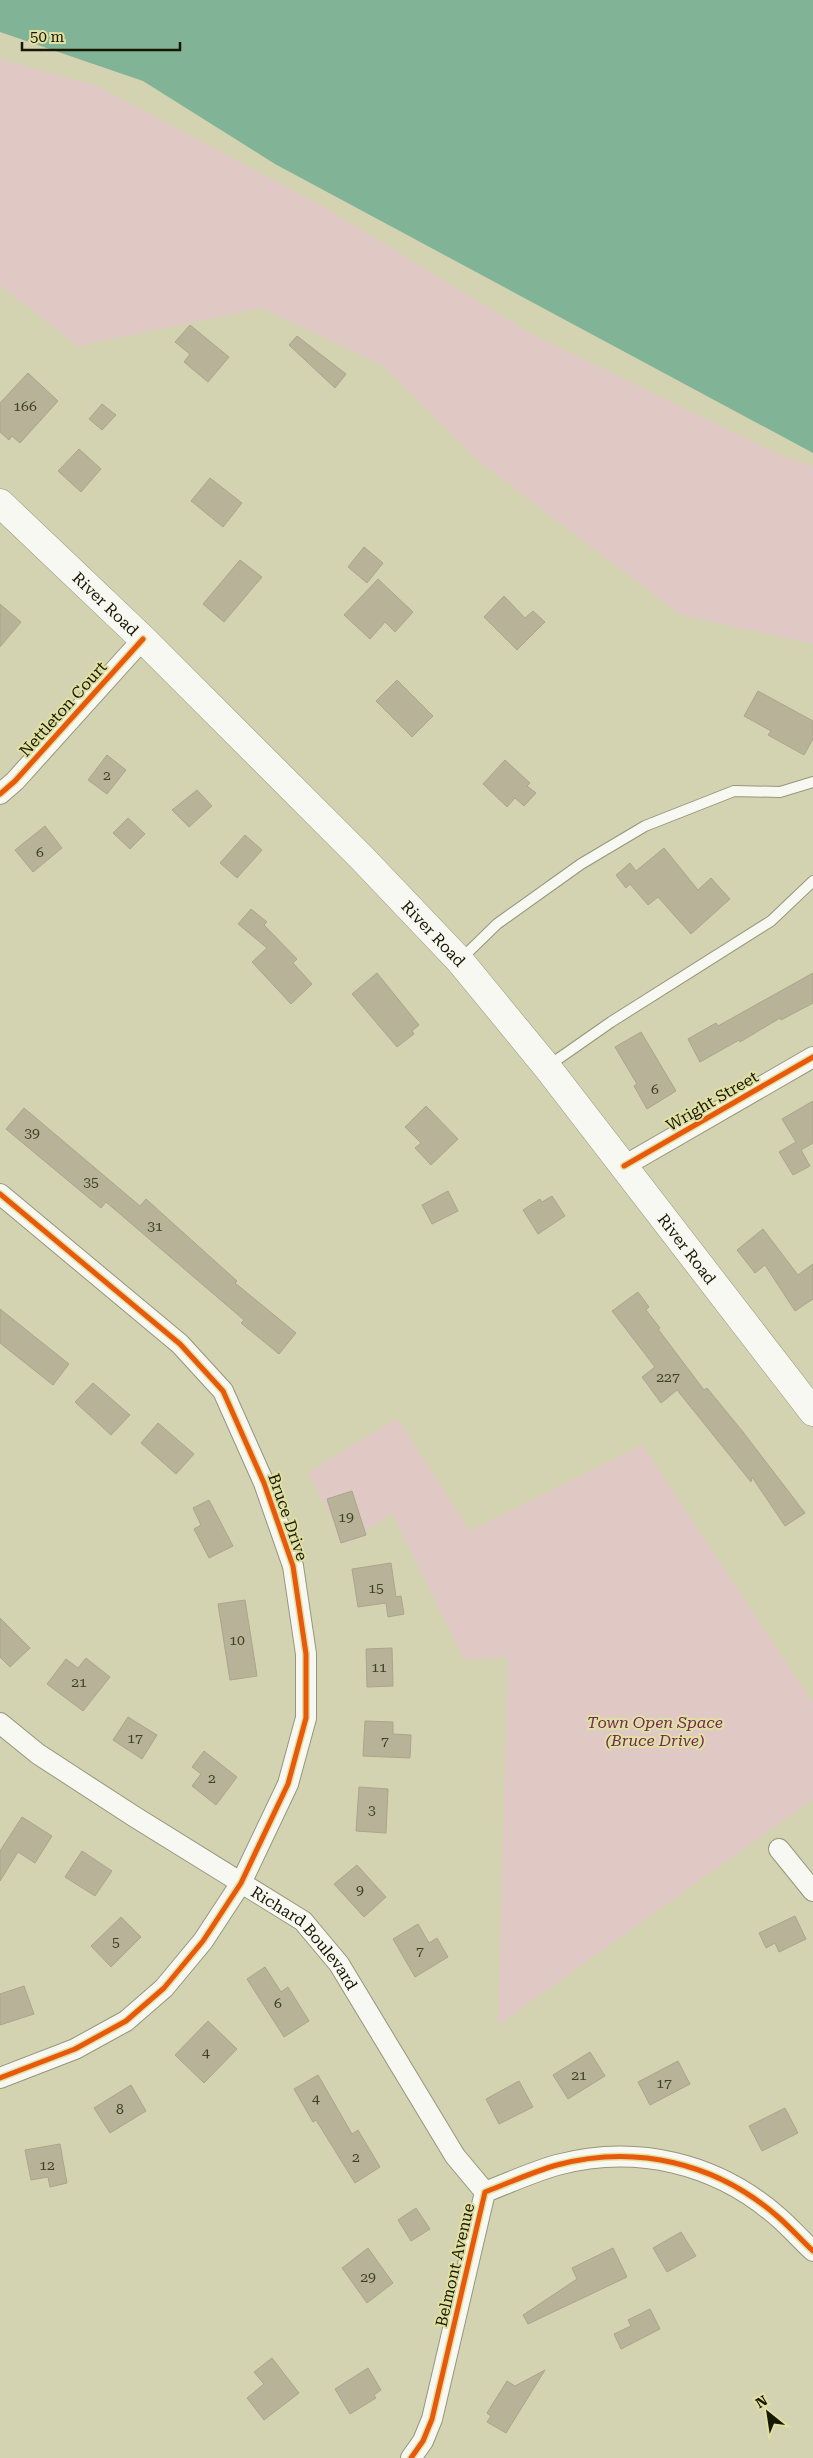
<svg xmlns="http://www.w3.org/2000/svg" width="813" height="2458" font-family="'Roboto Serif',serif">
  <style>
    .green { fill: #e0c8c5 }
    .water { fill: #81b496 }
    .building { fill: #b7b298; stroke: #aaa58c }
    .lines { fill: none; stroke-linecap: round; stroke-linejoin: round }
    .service-casing { stroke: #96967b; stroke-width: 12 }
    .minor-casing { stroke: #96967b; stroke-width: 22 }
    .secondary-casing { stroke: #96967b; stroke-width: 29 }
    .service { stroke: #f8f8f3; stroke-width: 10 }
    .minor { stroke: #f8f8f3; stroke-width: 20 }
    .secondary { stroke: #f8f8f3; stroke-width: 28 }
    .cycleway-casing { stroke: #e1e0a3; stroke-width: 8 }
    .cycleway { stroke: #e8590c; stroke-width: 5 }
    .labels { text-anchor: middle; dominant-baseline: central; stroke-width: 4; stroke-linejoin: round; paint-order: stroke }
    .number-label { font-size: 14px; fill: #403e27 }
    .street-label { font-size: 16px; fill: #181701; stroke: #e1e0a3 }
    .park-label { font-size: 16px; font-style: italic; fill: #722955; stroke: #e1e0a3 }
  </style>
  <rect width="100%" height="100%" fill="#d3d2b1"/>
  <g class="green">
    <path d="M 0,59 L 97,86 L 324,207 L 530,333 L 782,456 L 813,466 L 813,644 L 681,615 L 480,462 L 384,366 L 262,308 L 78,346 L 0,285 Z"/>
    <path d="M 397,1418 L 470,1531 L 642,1445 L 813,1703 L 813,1799 L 498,2025 L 508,1657 L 464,1660 L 392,1513 L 346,1545 L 308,1473 Z"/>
  </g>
  <path class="water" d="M 0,0 L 813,0 L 813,453 L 275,164 L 143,81 L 0,32 Z"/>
  <g class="building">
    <path d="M 190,325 L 229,357 L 208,382 L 184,362 L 190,354 L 175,342 Z"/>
    <path d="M 297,336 L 346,374 L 335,388 L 289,345 Z"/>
    <path d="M 28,373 L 58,401 L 20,443 L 12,436 L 9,440 L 0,432 L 0,403 Z"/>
    <path d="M 102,404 L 116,415 L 102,430 L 89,419 Z"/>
    <path d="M 79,449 L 101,469 L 81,492 L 58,471 Z"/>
    <path d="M 210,478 L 242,503 L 223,527 L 191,501 Z"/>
    <path d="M 364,547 L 383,563 L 367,583 L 348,567 Z"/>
    <path d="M 240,560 L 262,577 L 224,622 L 203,604 Z"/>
    <path d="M 378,579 L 413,612 L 395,632 L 385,622 L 370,639 L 344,615 Z"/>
    <path d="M 504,596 L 525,618 L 533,611 L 545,622 L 517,650 L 484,617 Z"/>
    <path d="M 0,604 L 21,622 L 0,647 Z"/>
    <path d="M 397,680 L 433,716 L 412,737 L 376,701 Z"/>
    <path d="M 758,691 L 813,721 L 813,739 L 804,755 L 768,735 L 771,731 L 744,716 Z"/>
    <path d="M 107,755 L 126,770 L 107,794 L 88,780 Z"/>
    <path d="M 505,760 L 530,783 L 527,786 L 536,793 L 524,806 L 515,798 L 507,807 L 483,784 Z"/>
    <path d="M 197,790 L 212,806 L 189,827 L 172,810 Z"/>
    <path d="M 128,818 L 145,834 L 130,849 L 113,833 Z"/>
    <path d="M 45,826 L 62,848 L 33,872 L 15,850 Z"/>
    <path d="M 245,835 L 262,850 L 237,878 L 220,863 Z"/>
    <path d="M 664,848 L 698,890 L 711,878 L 730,899 L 691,934 L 658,897 L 648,905 L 630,884 L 626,888 L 616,875 L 630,863 L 636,871 Z"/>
    <path d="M 251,909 L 267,922 L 264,925 L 297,959 L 293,963 L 312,984 L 291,1004 L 252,962 L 267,948 L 238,924 Z"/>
    <path d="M 377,973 L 419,1025 L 412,1031 L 414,1034 L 397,1047 L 352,994 Z"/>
    <path d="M 813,973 L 813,1003 L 781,1020 L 780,1018 L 740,1042 L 739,1040 L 700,1062 L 688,1039 L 716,1023 L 718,1026 Z"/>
    <path d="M 641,1032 L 676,1091 L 647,1109 L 634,1086 L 637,1084 L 615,1047 Z"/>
    <path d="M 813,1101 L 813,1143 L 801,1150 L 810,1166 L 793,1175 L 779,1152 L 796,1142 L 782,1119 Z"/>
    <path d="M 426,1106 L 458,1139 L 431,1165 L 415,1148 L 421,1143 L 405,1127 Z"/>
    <path d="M 24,1108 L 140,1206 L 146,1199 L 237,1281 L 235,1283 L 296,1333 L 279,1354 L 241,1323 L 244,1320 L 106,1202 L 101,1208 L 6,1129 Z"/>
    <path d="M 448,1191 L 458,1211 L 432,1224 L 422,1205 Z"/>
    <path d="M 552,1196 L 565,1216 L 538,1234 L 523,1210 L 540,1199 L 542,1202 Z"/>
    <path d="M 763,1229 L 798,1275 L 813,1264 L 813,1299 L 795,1311 L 765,1265 L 755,1273 L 737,1250 Z"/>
    <path d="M 638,1292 L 649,1307 L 646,1310 L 660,1328 L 658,1329 L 704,1390 L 707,1388 L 743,1432 L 805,1513 L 785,1526 L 752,1477 L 751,1482 L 677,1390 L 661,1403 L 642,1377 L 655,1367 L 612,1311 Z"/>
    <path d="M 0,1309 L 69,1364 L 53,1385 L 0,1343 Z"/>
    <path d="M 93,1383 L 130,1415 L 111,1435 L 75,1402 Z"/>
    <path d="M 158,1423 L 194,1454 L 176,1474 L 141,1443 Z"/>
    <path d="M 352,1491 L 366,1535 L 341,1543 L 327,1499 Z"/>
    <path d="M 209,1500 L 233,1546 L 209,1558 L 194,1529 L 201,1525 L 193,1508 Z"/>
    <path d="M 391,1563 L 396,1597 L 401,1596 L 404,1614 L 388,1617 L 386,1603 L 358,1607 L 352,1569 Z"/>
    <path d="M 245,1600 L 257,1676 L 230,1680 L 218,1604 Z"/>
    <path d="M 0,1618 L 30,1648 L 10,1667 L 0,1657 Z"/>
    <path d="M 392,1648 L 393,1686 L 367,1687 L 366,1649 Z"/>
    <path d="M 86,1658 L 110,1677 L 83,1711 L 47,1684 L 66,1659 L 78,1668 Z"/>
    <path d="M 128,1717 L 157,1735 L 142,1759 L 113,1740 Z"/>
    <path d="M 365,1721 L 393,1722 L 393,1734 L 411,1735 L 410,1758 L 363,1756 Z"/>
    <path d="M 204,1751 L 237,1777 L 216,1805 L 192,1786 L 201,1774 L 192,1767 Z"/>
    <path d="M 359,1787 L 388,1789 L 386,1833 L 356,1831 Z"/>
    <path d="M 22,1817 L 52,1836 L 35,1863 L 18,1852 L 0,1881 L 0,1851 Z"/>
    <path d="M 82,1851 L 112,1871 L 95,1896 L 65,1877 Z"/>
    <path d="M 357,1865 L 386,1897 L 364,1917 L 334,1884 Z"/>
    <path d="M 795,1916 L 806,1939 L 779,1952 L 775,1943 L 766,1948 L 759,1933 Z"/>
    <path d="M 121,1917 L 141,1937 L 111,1967 L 91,1946 Z"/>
    <path d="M 418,1924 L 429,1943 L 437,1938 L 448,1957 L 415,1977 L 393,1939 Z"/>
    <path d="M 265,1967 L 281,1992 L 288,1987 L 309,2021 L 284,2037 L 247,1979 Z"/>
    <path d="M 24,1986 L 34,2014 L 0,2025 L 0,1994 Z"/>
    <path d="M 208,2021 L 237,2049 L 204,2083 L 175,2055 Z"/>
    <path d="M 590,2052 L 605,2076 L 568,2099 L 553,2075 Z"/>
    <path d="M 678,2061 L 690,2084 L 650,2105 L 638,2082 Z"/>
    <path d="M 318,2075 L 352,2134 L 358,2130 L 380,2167 L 355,2183 L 316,2120 L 313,2122 L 294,2089 Z"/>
    <path d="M 519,2081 L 533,2107 L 499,2124 L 486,2099 Z"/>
    <path d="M 131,2085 L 146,2111 L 110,2133 L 94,2108 Z"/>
    <path d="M 785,2108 L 798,2133 L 762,2151 L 749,2126 Z"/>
    <path d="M 60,2144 L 67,2183 L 50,2187 L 48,2177 L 31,2180 L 25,2150 Z"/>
    <path d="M 416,2208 L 430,2229 L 411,2241 L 398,2220 Z"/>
    <path d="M 681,2232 L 696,2256 L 667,2272 L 653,2248 Z"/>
    <path d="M 368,2248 L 393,2283 L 367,2303 L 342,2268 Z"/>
    <path d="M 613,2248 L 627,2277 L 528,2324 L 523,2315 L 577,2279 L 572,2268 Z"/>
    <path d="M 650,2309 L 660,2329 L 621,2349 L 614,2334 L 631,2326 L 628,2320 Z"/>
    <path d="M 272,2358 L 299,2393 L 264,2420 L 247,2398 L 264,2384 L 254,2372 Z"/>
    <path d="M 368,2368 L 381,2390 L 374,2395 L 376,2398 L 350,2414 L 335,2389 Z"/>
    <path d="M 545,2370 L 506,2433 L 487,2422 L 491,2416 L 487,2413 L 507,2381 L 515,2386 Z"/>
  </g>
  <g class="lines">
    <g class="service-casing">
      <g id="service">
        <path d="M 460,960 L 497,924 L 581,864 L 645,826 L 734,791 L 780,792 L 813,782"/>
        <path d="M 548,1066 L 611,1022 L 771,921 L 813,881"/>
      </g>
    </g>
    <g class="minor-casing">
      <g id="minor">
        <path d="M 0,794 L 15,781 L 143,639"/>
        <path d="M 624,1166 L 813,1057"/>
        <path d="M 0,1194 L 180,1344 L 223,1391 L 264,1483 L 293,1566 L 306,1654 L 306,1718 L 288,1784 L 241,1883 L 203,1941 L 164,1988 L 126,2021 L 75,2049 L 0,2078"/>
        <path id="s1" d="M 0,1723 L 38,1754 L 135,1817 L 303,1921 L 339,1964 L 455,2156 L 485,2192"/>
        <path d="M 779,1849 L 813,1891"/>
        <path d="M 411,2458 L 423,2441 L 432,2419 L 485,2192 C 509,2183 532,2172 557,2165 C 636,2144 716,2163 777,2216 C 790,2227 801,2240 813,2251"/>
      </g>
    </g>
    <g class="secondary-casing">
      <g id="secondary">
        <path id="s2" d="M 0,503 L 143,639 L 362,858 L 460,961 L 547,1067 L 813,1412"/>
      </g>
    </g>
    <use href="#service" class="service"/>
    <use href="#minor" class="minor"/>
    <use href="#secondary" class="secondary"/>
    <g class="cycleway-casing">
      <g id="cycleway">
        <path d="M 0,794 L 15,781 L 143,639"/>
        <path d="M 624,1166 L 813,1057"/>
        <path d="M 0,1194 L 180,1344 L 223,1391 L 264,1483 L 293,1566 L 306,1654 L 306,1718 L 288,1784 L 241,1883 L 203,1941 L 164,1988 L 126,2021 L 75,2049 L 0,2078"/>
        <path d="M 411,2458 L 423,2441 L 432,2419 L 485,2192 C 509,2183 532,2172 557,2165 C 636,2144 716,2163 777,2216 C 790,2227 801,2240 813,2251"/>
      </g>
    </g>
    <use href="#cycleway" class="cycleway"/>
  </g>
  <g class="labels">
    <g class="number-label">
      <text x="25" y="406">166</text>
      <text x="107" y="775">2</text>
      <text x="40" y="852">6</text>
      <text x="655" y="1089">6</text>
      <text x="32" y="1133">39</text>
      <text x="91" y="1182">35</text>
      <text x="155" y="1226">31</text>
      <text x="668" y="1377">227</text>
      <text x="346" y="1517">19</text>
      <text x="376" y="1588">15</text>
      <text x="237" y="1640">10</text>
      <text x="379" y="1667">11</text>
      <text x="79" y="1682">21</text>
      <text x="135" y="1738">17</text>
      <text x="385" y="1741">7</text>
      <text x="212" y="1778">2</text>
      <text x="372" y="1810">3</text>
      <text x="360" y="1890">9</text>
      <text x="116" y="1942">5</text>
      <text x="420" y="1951">7</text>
      <text x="278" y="2003">6</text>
      <text x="206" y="2052">4</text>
      <text x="579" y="2075">21</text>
      <text x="664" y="2083">17</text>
      <text x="316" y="2098">4</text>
      <text x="120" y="2109">8</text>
      <text x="356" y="2157">2</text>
      <text x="47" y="2165">12</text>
      <text x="368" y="2277">29</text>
    </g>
    <g class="street-label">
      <text stroke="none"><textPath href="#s2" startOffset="146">River Road</textPath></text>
      <text transform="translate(63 709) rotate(-48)">Nettleton Court</text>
      <text stroke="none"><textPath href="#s2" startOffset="611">River Road</textPath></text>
      <text transform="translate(712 1101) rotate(-30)">Wright Street</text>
      <text stroke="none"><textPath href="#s2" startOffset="1016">River Road</textPath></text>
      <text transform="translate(288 1517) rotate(71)">Bruce Drive</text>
      <text stroke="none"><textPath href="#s1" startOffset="375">Richard Boulevard</textPath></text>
      <text transform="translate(455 2265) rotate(-77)">Belmont Avenue</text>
    </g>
    <g class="park-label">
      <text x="655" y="1722">Town Open Space<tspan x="655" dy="18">(Bruce Drive)</tspan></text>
    </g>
  </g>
  <g transform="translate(768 2413) rotate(330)" stroke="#e1e0a3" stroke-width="4" paint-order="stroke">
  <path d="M0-4L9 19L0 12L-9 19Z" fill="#181701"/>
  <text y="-8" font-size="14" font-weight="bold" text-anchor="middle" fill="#181701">N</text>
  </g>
  <path d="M22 42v8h158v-8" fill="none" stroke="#181701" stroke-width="2.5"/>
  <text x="30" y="42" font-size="15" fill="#181701" stroke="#e1e0a3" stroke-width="4" paint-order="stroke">50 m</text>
</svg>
